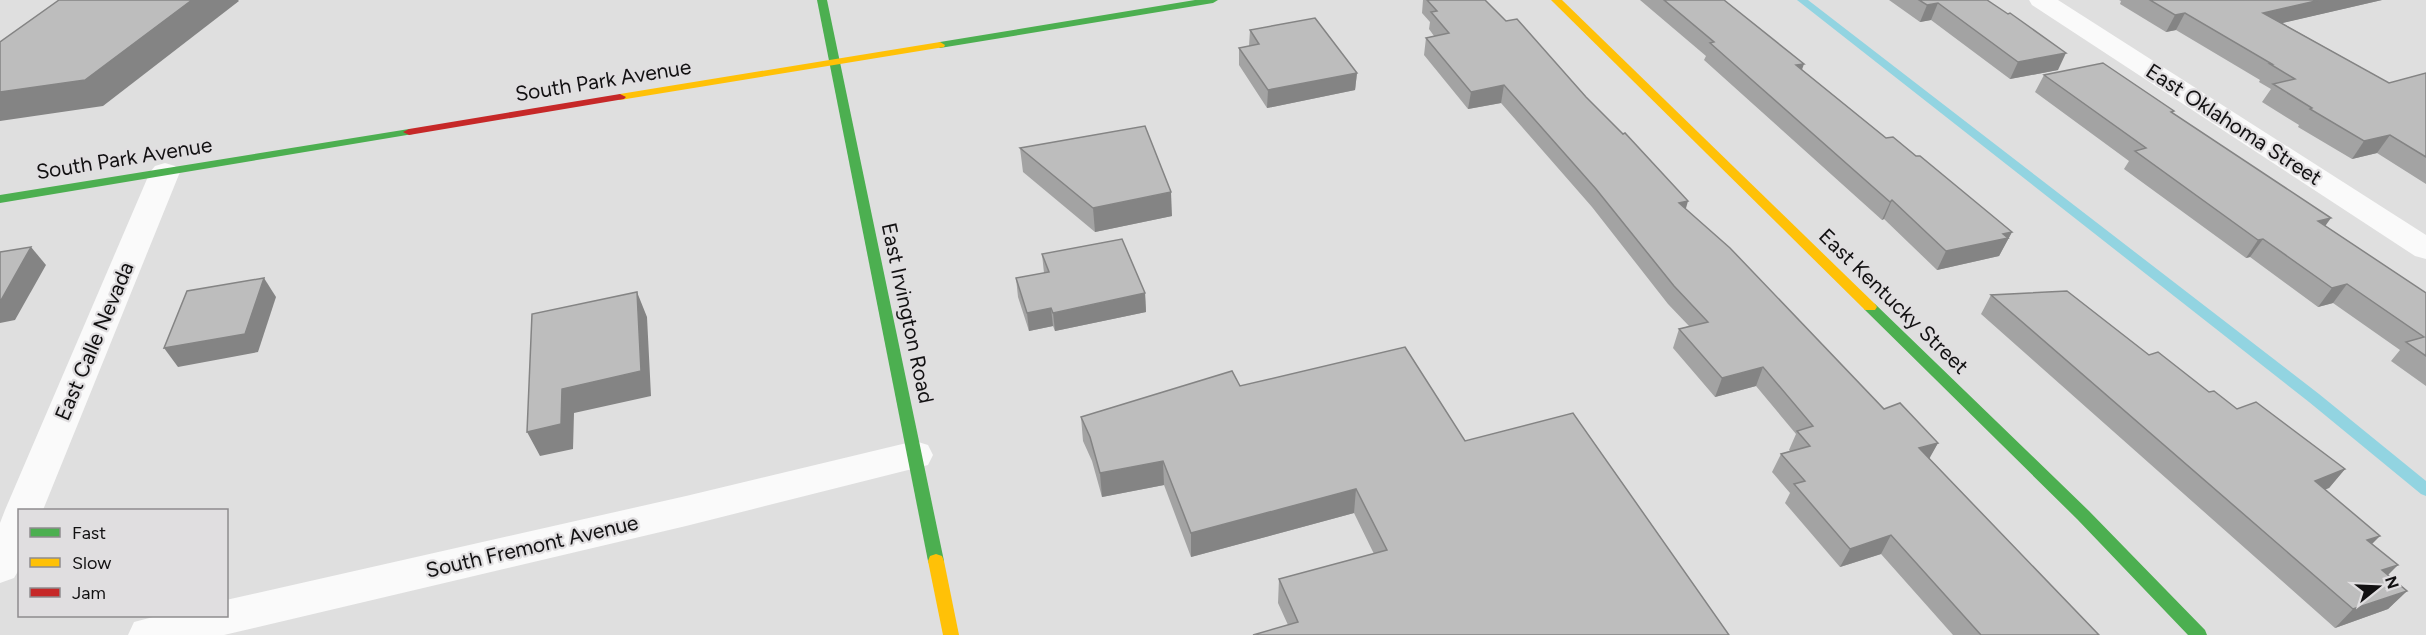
<svg xmlns="http://www.w3.org/2000/svg" width="2426" height="635" font-family="Figtree,sans-serif">
  <style>
    .lines { fill: none; stroke-linecap: round; stroke-linejoin: round }
    .stream { fill: #92d4e1; fill-rule: evenodd }
    .street { fill: #fafafa; fill-rule: evenodd }
    .fast { fill: #4caf50; fill-rule: evenodd }
    .slow { fill: #ffc107; fill-rule: evenodd }
    .jam { fill: #c62828; fill-rule: evenodd }
    .wall { fill: #a3a3a3 }
    .shaded-wall { fill: #848484 }
    .building { fill: #bdbdbd; stroke: #848484; stroke-width: 1.5 }
    .labels { text-anchor: middle; dominant-baseline: central; stroke-width: 4.5; stroke-linejoin: round; paint-order: stroke }
    .street-label { font-size: 21px; fill: #121112; stroke: #e0dee0 }
  </style>
  <rect width="100%" height="100%" fill="#dfdfdf"/>
  <g class="lines">
    <path class="stream" d="M 1797,0 L 1808,0 L 2319,394 L 2426,481 L 2426,496 L 2421,494 L 2309,402 Z"/>
    <g class="street">
      <path d="M 2029,0 L 2058,0 L 2426,235 L 2426,259 L 2415,256 L 2032,5 Z"/>
      <path d="M 165,163 L 175,166 L 180,172 L 43,510 L 20,510 L 20,568 L 14,578 L 0,583 L 0,523 L 5,510 L 150,172 L 155,166 Z"/>
      <path d="M 915,441 L 928,445 L 933,455 L 928,465 L 686,526 L 224,635 L 128,635 L 134,622 L 157,616 L 226,616 L 226,600 L 686,496 Z"/>
    </g>
    <g class="fast">
      <path d="M 817,0 L 827,0 L 944,561 L 942,566 L 936,568 L 930,566 L 928,561 Z"/>
      <path d="M 1195,0 L 1218,0 L 1213,3 L 940,48 L 935,45 L 940,42 Z"/>
      <path d="M 409,129 L 413,130 L 413,134 L 0,203 L 0,195 Z"/>
      <path d="M 1870,302 L 1875,304 L 2089,511 L 2205,630 L 2207,635 L 2188,635 L 2077,519 L 1865,310 L 1863,307 L 1865,304 Z"/>
    </g>
    <g class="slow">
      <path d="M 1551,0 L 1562,0 L 1875,304 L 1877,307 L 1875,310 L 1865,310 Z"/>
      <path d="M 940,42 L 945,45 L 944,47 L 620,100 L 614,97 L 620,94 Z"/>
      <path d="M 936,554 L 942,556 L 944,561 L 959,635 L 943,635 L 928,561 L 930,556 Z"/>
    </g>
    <path class="jam" d="M 620,94 L 626,97 L 624,99 L 409,135 L 403,132 L 409,129 Z"/>
  </g>
  <g class="wall">
    <path d="M 1423,0 L 1485,0 L 1686,209 L 1884,409 L 1938,443 L 1929,458 L 2099,635 L 1953,635 L 1881,554 L 1840,567 L 1785,503 L 1790,493 L 1772,472 L 1781,454 L 1790,451 L 1789,450 L 1796,434 L 1756,386 L 1715,397 L 1673,348 L 1679,329 L 1689,326 L 1668,304 L 1592,207 L 1501,103 L 1468,109 L 1424,55 L 1426,38 L 1434,36 L 1429,29 L 1430,22 L 1422,13 Z"/>
    <path d="M 1640,0 L 1724,0 L 1802,70 L 1886,138 L 1916,156 L 2012,232 L 1999,256 L 1937,270 L 1884,219 L 1882,220 L 1704,60 L 1706,56 Z"/>
    <path d="M 1889,0 L 1987,0 L 2058,70 L 2010,79 L 1931,20 L 1920,22 Z"/>
    <path d="M 2119,0 L 2382,0 L 2282,23 L 2389,83 L 2426,73 L 2426,184 L 2377,153 L 2352,159 L 2298,127 L 2299,125 L 2262,102 L 2271,89 L 2259,82 L 2260,80 L 2176,30 L 2166,32 L 2120,4 L 2121,1 Z"/>
    <path d="M 1250,30 L 1357,73 L 1355,90 L 1267,108 L 1239,65 L 1239,48 L 1249,46 Z"/>
    <path d="M 2044,75 L 2173,113 L 2325,226 L 2426,293 L 2426,386 L 2391,361 L 2400,350 L 2333,303 L 2318,307 L 2250,257 L 2246,258 L 2124,169 L 2129,161 L 2035,92 Z"/>
    <path d="M 1020,148 L 1172,216 L 1095,232 L 1023,172 Z"/>
    <path d="M 1042,254 L 1145,293 L 1146,312 L 1055,331 L 1053,326 L 1029,331 L 1018,297 L 1016,278 L 1044,273 Z"/>
    <path d="M 1991,295 L 2149,355 L 2237,409 L 2345,469 L 2329,488 L 2324,489 L 2372,544 L 2388,575 L 2407,591 L 2388,609 L 2335,628 L 1981,314 Z"/>
    <path d="M 1240,386 L 1465,441 L 1729,635 L 1288,625 L 1278,603 L 1279,579 L 1374,554 L 1354,513 L 1191,557 L 1164,485 L 1102,497 L 1092,461 L 1083,441 L 1081,417 Z"/>
  </g>
  <g class="shaded-wall">
    <path d="M 192,0 L 238,0 L 239,1 L 103,106 L 0,121 L 0,92 Z"/>
    <path d="M 2320,0 L 2382,0 L 2253,30 L 2263,13 Z"/>
    <path d="M 1938,3 L 1931,20 L 1920,22 L 1927,5 Z"/>
    <path d="M 2185,13 L 2176,30 L 2166,32 L 2175,15 Z"/>
    <path d="M 2066,53 L 2058,70 L 2010,79 L 2018,62 Z"/>
    <path d="M 1804,64 L 1798,81 L 1796,65 Z"/>
    <path d="M 1357,73 L 1355,90 L 1267,108 L 1268,90 Z"/>
    <path d="M 1504,85 L 1501,103 L 1468,109 L 1471,92 Z"/>
    <path d="M 2390,135 L 2377,153 L 2352,159 L 2364,141 Z"/>
    <path d="M 1171,192 L 1172,216 L 1095,232 L 1093,208 Z"/>
    <path d="M 1892,200 L 1884,219 L 1882,220 L 1890,202 Z"/>
    <path d="M 1688,201 L 1683,219 L 1679,203 Z"/>
    <path d="M 2331,218 L 2318,236 L 2318,221 Z"/>
    <path d="M 2012,232 L 1999,256 L 1937,270 L 1946,251 L 2003,234 Z"/>
    <path d="M 2263,239 L 2250,257 L 2246,258 L 2258,240 Z"/>
    <path d="M 31,247 L 46,265 L 15,320 L 0,323 L 0,302 Z"/>
    <path d="M 264,278 L 276,297 L 258,352 L 178,367 L 164,348 Z"/>
    <path d="M 2347,284 L 2333,303 L 2318,307 L 2332,288 Z"/>
    <path d="M 637,292 L 647,317 L 651,396 L 574,413 L 573,449 L 540,456 L 527,432 Z"/>
    <path d="M 1145,293 L 1146,312 L 1055,331 L 1053,313 Z"/>
    <path d="M 1051,308 L 1053,326 L 1029,331 L 1027,313 Z"/>
    <path d="M 1763,367 L 1756,386 L 1715,397 L 1722,378 Z"/>
    <path d="M 1938,443 L 1928,461 L 1919,448 Z"/>
    <path d="M 1163,461 L 1164,485 L 1102,497 L 1100,473 Z"/>
    <path d="M 2345,469 L 2329,488 L 2299,500 L 2315,481 Z"/>
    <path d="M 1356,489 L 1354,513 L 1191,557 L 1191,533 Z"/>
    <path d="M 1891,535 L 1881,554 L 1840,567 L 1850,549 Z"/>
    <path d="M 2380,536 L 2362,554 L 2367,540 Z"/>
    <path d="M 2398,565 L 2380,583 L 2382,570 Z"/>
    <path d="M 2407,591 L 2388,609 L 2335,628 L 2353,609 Z"/>
  </g>
  <g class="building">
    <path d="M 59,0 L 192,0 L 85,80 L 0,92 L 0,42 Z"/>
    <path d="M 1427,0 L 1485,0 L 1506,21 L 1517,19 L 1586,97 L 1623,134 L 1625,133 L 1688,201 L 1679,203 L 1730,248 L 1884,409 L 1900,403 L 1938,443 L 1919,448 L 2099,635 L 1981,635 L 1891,535 L 1850,549 L 1794,484 L 1805,481 L 1781,454 L 1810,446 L 1797,431 L 1813,426 L 1763,367 L 1722,378 L 1679,329 L 1708,322 L 1674,286 L 1596,189 L 1504,85 L 1471,92 L 1426,38 L 1449,33 L 1431,12 L 1437,11 Z"/>
    <path d="M 1664,0 L 1724,0 L 1804,64 L 1796,65 L 1886,138 L 1893,137 L 1916,156 L 1920,156 L 2012,232 L 2003,234 L 2008,238 L 1946,251 L 1892,200 L 1890,202 L 1710,43 L 1714,42 Z"/>
    <path d="M 1919,0 L 1987,0 L 2008,14 L 2010,13 L 2066,53 L 2018,62 L 1938,3 L 1927,5 Z"/>
    <path d="M 2150,0 L 2320,0 L 2263,13 L 2389,83 L 2426,73 L 2426,157 L 2390,135 L 2364,141 L 2310,109 L 2312,108 L 2273,84 L 2295,79 L 2270,64 L 2272,64 L 2185,13 L 2175,15 Z"/>
    <path d="M 1315,18 L 1357,73 L 1268,90 L 1239,48 L 1259,44 L 1250,30 Z"/>
    <path d="M 2103,63 L 2174,111 L 2171,112 L 2331,218 L 2318,221 L 2426,293 L 2426,356 L 2406,342 L 2424,337 L 2347,284 L 2332,288 L 2263,239 L 2258,240 L 2135,151 L 2146,148 L 2044,75 Z"/>
    <path d="M 1145,126 L 1171,192 L 1093,208 L 1020,148 Z"/>
    <path d="M 1122,239 L 1145,293 L 1053,313 L 1051,308 L 1027,313 L 1016,278 L 1049,272 L 1042,254 Z"/>
    <path d="M 31,247 L 0,302 L 0,252 Z"/>
    <path d="M 264,278 L 245,334 L 164,348 L 187,291 Z"/>
    <path d="M 2067,291 L 2149,355 L 2158,352 L 2209,392 L 2214,391 L 2237,409 L 2256,402 L 2345,469 L 2315,481 L 2380,536 L 2367,540 L 2398,565 L 2382,570 L 2407,591 L 2353,609 L 1991,295 Z"/>
    <path d="M 637,292 L 641,371 L 562,389 L 561,424 L 527,432 L 532,314 Z"/>
    <path d="M 1405,347 L 1465,441 L 1573,413 L 1729,635 L 1253,635 L 1298,622 L 1279,579 L 1387,550 L 1356,489 L 1191,533 L 1163,461 L 1100,473 L 1090,437 L 1081,417 L 1232,371 L 1240,386 Z"/>
  </g>
  <g class="labels">
    <g class="street-label">
      <text transform="translate(603 80) rotate(-9)">South Park Avenue</text>
      <text transform="translate(2234 124) rotate(33)">East Oklahoma Street</text>
      <text transform="translate(124 158) rotate(-9)">South Park Avenue</text>
      <text transform="translate(1894 301) rotate(44)">East Kentucky Street</text>
      <text transform="translate(908 313) rotate(78)">East Irvington Road</text>
      <text transform="translate(94 341) rotate(-67)">East Calle Nevada</text>
      <text transform="translate(532 546) rotate(-13)">South Fremont Avenue</text>
    </g>
  </g>
  <rect x="18" y="509" width="210" height="108" fill="#e0dee0" stroke="#8e8c8e" stroke-width="1.5"/>
  <rect x="30" y="528" width="30" height="9" fill="#4caf50" stroke="#8e8c8e" stroke-width="1.5"/>
  <text x="72" y="539" font-size="18" fill="#121112">Fast</text>
  <rect x="30" y="558" width="30" height="9" fill="#ffc107" stroke="#8e8c8e" stroke-width="1.5"/>
  <text x="72" y="569" font-size="18" fill="#121112">Slow</text>
  <rect x="30" y="588" width="30" height="9" fill="#c62828" stroke="#8e8c8e" stroke-width="1.5"/>
  <text x="72" y="599" font-size="18" fill="#121112">Jam</text>
  <g transform="translate(2378 587) rotate(72)" stroke="#e0dee0" stroke-width="4.5" paint-order="stroke">
  <path d="M0-4.5L10 22L0 15L-10 22Z" fill="#121112"/>
  <text y="-9" font-size="16" font-weight="bold" text-anchor="middle" fill="#121112">N</text>
  </g>
</svg>
